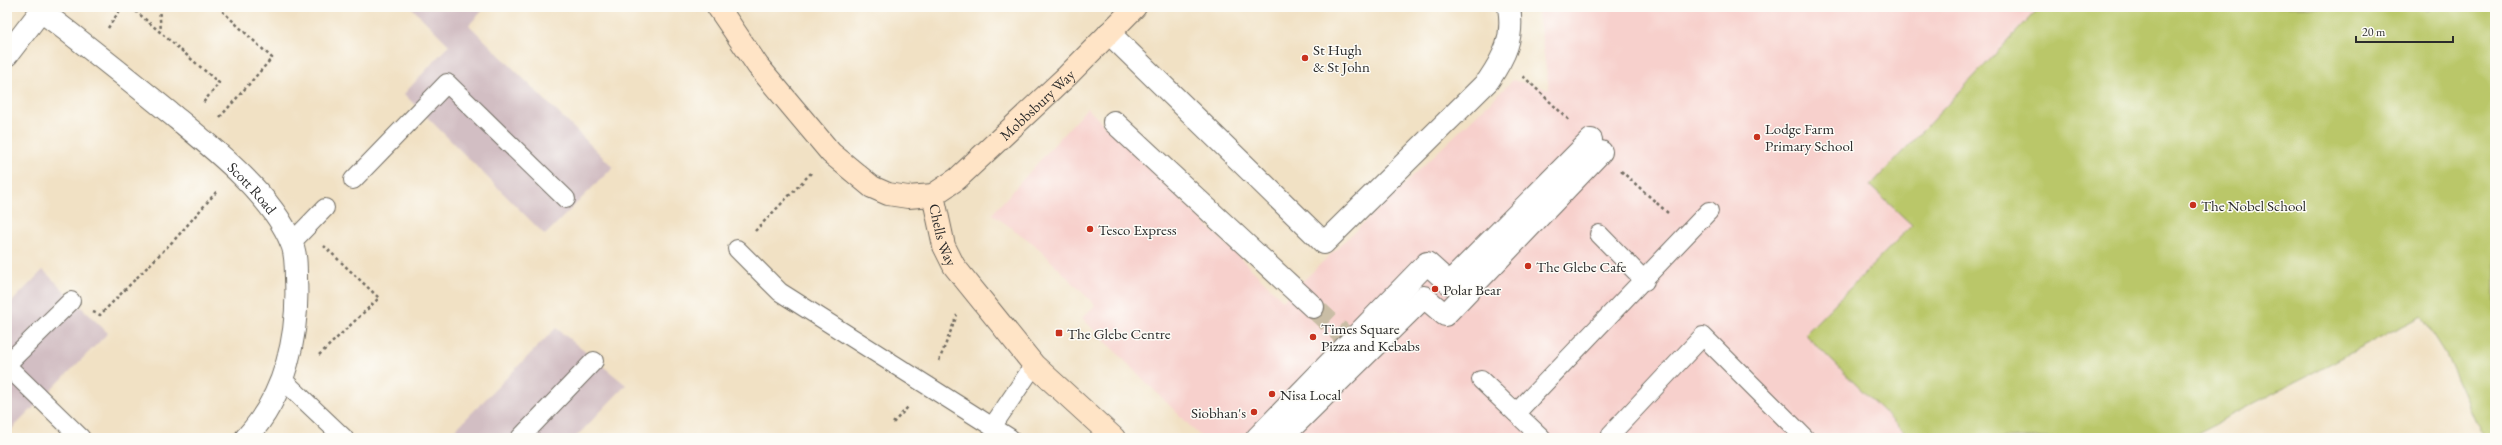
<svg xmlns="http://www.w3.org/2000/svg" width="2502" height="445" font-family="'EB Garamond',serif">
  <style>
    .built { fill: #f7d0cc }
    .industrial { fill: #d2bec3 }
    .green { fill: #bac769; stroke: #72794a }
    .lines { fill: none; stroke-linecap: round; stroke-linejoin: round }
    .street-tunnel { stroke: #c9bda5; stroke-width: 22; stroke-dasharray: 22 11; stroke-linecap: butt }
    .lane-casing { stroke: #706b61; stroke-width: 20 }
    .street-casing { stroke: #706b61; stroke-width: 24 }
    .secondary-casing { stroke: #706b61; stroke-width: 24 }
    .path { stroke: #706b61; stroke-width: 2.5; stroke-dasharray: 3 3; stroke-linecap: butt }
    .lane { stroke: #fff; stroke-width: 18 }
    .street { stroke: #fff; stroke-width: 22 }
    .secondary { stroke: #ffe4c6; stroke-width: 22 }
    .poi-dot { fill: #c8321e; stroke: #fdfcf7; stroke-width: 1.5 }
    .labels { text-anchor: middle; dominant-baseline: central; stroke-width: 3; stroke-linejoin: round; paint-order: stroke }
    .poi-label { font-size: 15px; fill: #2b2b2b; stroke: #fdfcf7; text-anchor: start }
    .street-label { font-size: 15px; fill: #2b2b2b; stroke: #fdfcf7 }
  </style>
  <rect width="100%" height="100%" fill="#fdfcf7"/>
  <filter id="ink" filterUnits="userSpaceOnUse"><feTurbulence type="fractalNoise" baseFrequency=".025" numOctaves="2"/><feDisplacementMap in="SourceGraphic" scale="8" xChannelSelector="R" yChannelSelector="G"/><feConvolveMatrix kernelMatrix="1 2 1 2 8 2 1 2 1" color-interpolation-filters="sRGB"/></filter>
  <filter id="wash" filterUnits="userSpaceOnUse"><feTurbulence type="fractalNoise" baseFrequency=".012" numOctaves="4" result="noise"/><feDisplacementMap in="SourceGraphic" scale="16" xChannelSelector="R" yChannelSelector="G"/><feGaussianBlur stdDeviation="0.9" result="paint"/><feColorMatrix in="noise" values="0 0 0 0 0 0 0 0 0 0 0 0 0 0 0 0 0 1.4 0 .05"/><feComposite in="paint" operator="in"/></filter>
  <g filter="url(#wash)">
    <rect width="100%" height="100%" fill="#f1e1c4"/>
    <path class="built" d="M 1537,7 L 2495,7 L 2495,438 L 2486,438 L 2480,431 L 2446,354 L 2422,316 L 2187,438 L 1202,438 L 1082,318 L 1095,305 L 1034,244 L 992,214 L 1087,108 L 1283,300 L 1513,80 L 1549,89 Z"/>
    <g class="industrial">
      <path d="M 411,7 L 486,7 L 469,25 L 613,167 L 545,235 L 404,94 L 449,45 Z"/>
      <path d="M 43,270 L 108,333 L 7,434 L 7,307 Z"/>
      <path d="M 556,328 L 626,385 L 575,438 L 447,438 Z"/>
    </g>
    <path class="green" d="M 2040,7 L 2423,7 L 2427,11 L 2432,7 L 2495,7 L 2495,438 L 2486,438 L 2480,431 L 2446,354 L 2422,316 L 2187,438 L 1910,438 L 1805,334 L 1912,225 L 1870,186 Z"/>
  </g>
  <g filter="url(#ink)">
    <g class="lines">
      <path class="street-tunnel" d="M 1313,307 L 1343,335"/>
      <g class="lane-casing">
        <g id="lane">
          <path d="M 353,180 L 447,83 L 566,199"/>
          <path d="M 1599,234 L 1645,281"/>
          <path d="M 292,242 L 325,208"/>
          <path d="M 737,249 L 780,292 L 1010,438"/>
          <path d="M 7,364 L 71,301"/>
          <path d="M 7,366 L 81,438"/>
          <path d="M 282,379 L 344,438"/>
          <path d="M 1481,380 L 1542,438"/>
          <path d="M 1516,413 L 1709,211"/>
          <path d="M 992,427 L 1034,365"/>
          <path d="M 520,438 L 594,361"/>
          <path d="M 1616,438 L 1611,434 L 1703,336 L 1805,438"/>
        </g>
      </g>
      <g class="street-casing">
        <g id="street">
          <path id="s1" d="M 41,11 C 85,44 127,78 170,113 C 209,145 272,194 291,242 C 296,252 296,266 296,278 C 299,334 286,395 246,438"/>
          <path d="M 1109,33 L 1324,243 L 1488,81 C 1505,56 1514,38 1509,7"/>
          <path d="M 7,55 L 44,7"/>
          <path d="M 1114,122 L 1313,307"/>
          <path d="M 1257,438 L 1427,263 L 1449,283 L 1591,140"/>
          <path d="M 1281,438 L 1424,297 L 1445,315 L 1601,152"/>
        </g>
      </g>
      <g class="secondary-casing">
        <g id="secondary">
          <path id="s2" d="M 718,7 L 758,66 L 831,153 L 872,187 L 888,194 L 908,197 L 933,195 L 957,179 L 1067,76 L 1135,7"/>
          <path id="s3" d="M 933,195 L 944,246 L 954,266 L 1034,365 L 1114,438"/>
        </g>
      </g>
      <g class="path">
        <path d="M 131,7 L 219,83 L 202,104"/>
        <path d="M 159,7 L 161,31"/>
        <path d="M 218,7 L 272,58 L 220,117"/>
        <path d="M 108,28 L 122,7"/>
        <path d="M 1523,76 L 1570,121"/>
        <path d="M 1621,171 L 1669,214"/>
        <path d="M 755,231 L 811,173"/>
        <path d="M 93,312 L 100,315 L 176,238 L 218,190"/>
        <path d="M 319,355 L 379,298 L 324,246"/>
        <path d="M 939,361 L 957,315"/>
        <path d="M 893,423 L 909,406"/>
      </g>
      <use href="#lane" class="lane"/>
      <use href="#street" class="street"/>
      <use href="#secondary" class="secondary"/>
    </g>
  </g>
  <g class="poi-dot">
    <circle cx="1305" cy="58" r="4"/>
    <circle cx="1757" cy="137" r="4"/>
    <circle cx="2193" cy="205" r="4"/>
    <circle cx="1090" cy="229" r="4"/>
    <circle cx="1528" cy="266" r="4"/>
    <circle cx="1435" cy="289" r="4"/>
    <rect x="1055" y="329" width="8" height="8" rx="2"/>
    <circle cx="1313" cy="337" r="4"/>
    <circle cx="1272" cy="394" r="4"/>
    <circle cx="1254" cy="412" r="4"/>
  </g>
  <g class="labels">
    <g class="poi-label">
      <text x="1313" y="49">St Hugh<tspan x="1313" dy="17">&amp; St John</tspan></text>
      <text x="1765" y="128">Lodge Farm<tspan x="1765" dy="17">Primary School</tspan></text>
      <text x="2201" y="205">The Nobel School</text>
      <text x="1098" y="229">Tesco Express</text>
      <text x="1536" y="266">The Glebe Cafe</text>
      <text x="1443" y="289">Polar Bear</text>
      <text x="1321" y="328">Times Square<tspan x="1321" dy="17">Pizza and Kebabs</tspan></text>
      <text x="1067" y="333">The Glebe Centre</text>
      <text x="1280" y="394">Nisa Local</text>
      <text x="1246" y="412" text-anchor="end">Siobhan's</text>
    </g>
    <g class="street-label">
      <text stroke="none"><textPath href="#s2" startOffset="439">Mobbsbury Way</textPath></text>
      <text stroke="none"><textPath href="#s1" startOffset="276">Scott Road</textPath></text>
      <text stroke="none"><textPath href="#s3" startOffset="41">Chells Way</textPath></text>
    </g>
  </g>
  <rect width="2502" height="445" fill="none" stroke="#fdfcf7" stroke-width="24"/>
  <path d="M2356 36v6h97v-6" fill="none" stroke="#2b2b2b" stroke-width="2"/>
  <text x="2362" y="36" font-size="12" fill="#2b2b2b" stroke="#fdfcf7" stroke-width="3" paint-order="stroke">20 m</text>
</svg>
